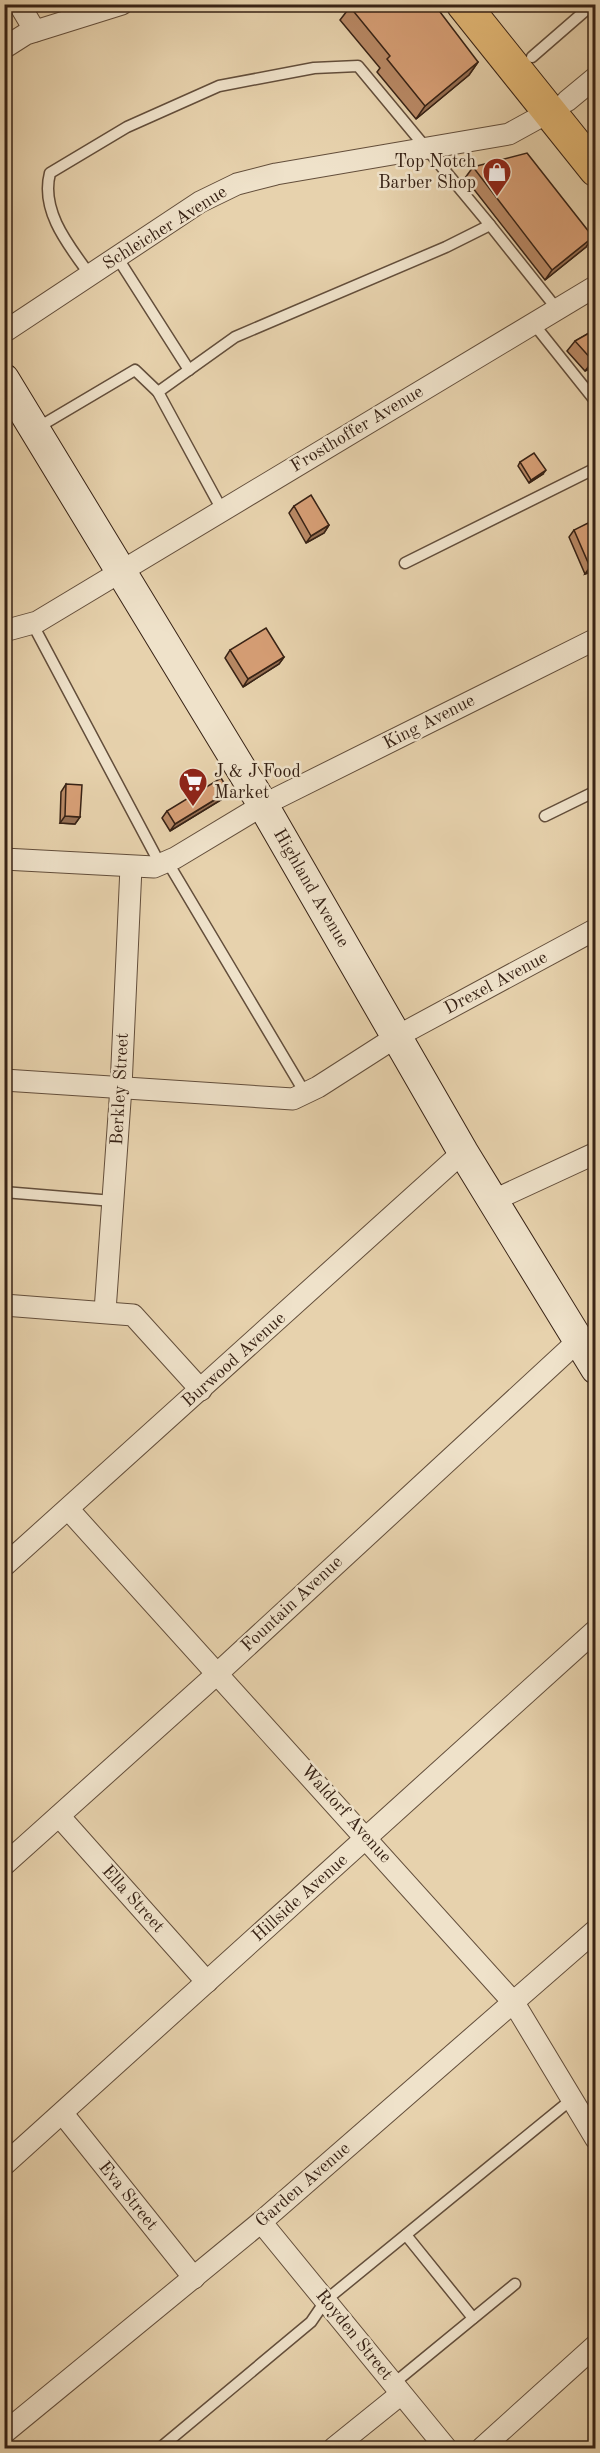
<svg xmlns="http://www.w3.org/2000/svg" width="600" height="2453" font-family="'Old Standard TT',serif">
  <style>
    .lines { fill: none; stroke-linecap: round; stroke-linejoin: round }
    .lane-casing { stroke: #634e3b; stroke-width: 13 }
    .street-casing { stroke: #634e3b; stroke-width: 23 }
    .secondary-casing { stroke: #372215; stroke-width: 32 }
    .highway-casing { stroke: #372215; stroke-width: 35 }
    .lane { stroke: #efe2ca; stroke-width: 10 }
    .street { stroke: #efe2ca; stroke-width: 21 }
    .secondary { stroke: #efe2ca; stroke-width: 30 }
    .highway { stroke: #e4b976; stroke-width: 33 }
    .wall { fill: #b98965; stroke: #372215; stroke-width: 1.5 }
    .shaded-wall { fill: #966f53; stroke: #372215; stroke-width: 1.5 }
    .building { fill: #d79f76; stroke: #372215; stroke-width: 1.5 }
    .labels { text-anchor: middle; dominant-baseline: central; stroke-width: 5; stroke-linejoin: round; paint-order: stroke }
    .poi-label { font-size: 18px; fill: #372215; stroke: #efe2ca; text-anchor: end }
    .street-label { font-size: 18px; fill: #372215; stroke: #efe2ca }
  </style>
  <rect width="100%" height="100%" fill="#e7d2ad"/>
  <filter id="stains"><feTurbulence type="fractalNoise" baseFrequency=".00333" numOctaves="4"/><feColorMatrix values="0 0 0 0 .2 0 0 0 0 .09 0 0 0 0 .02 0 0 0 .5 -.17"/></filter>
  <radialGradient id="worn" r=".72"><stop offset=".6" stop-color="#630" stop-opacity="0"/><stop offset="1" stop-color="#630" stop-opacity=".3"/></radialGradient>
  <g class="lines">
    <g class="lane-casing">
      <g id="lane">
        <path d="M 532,57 L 593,4"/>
        <path d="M 490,225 L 557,309"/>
        <path d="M 117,257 L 189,370"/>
        <path d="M 90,275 C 69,246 40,211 50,173 L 127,127 L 219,86 L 314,68 L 358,66 L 490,225 L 446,247 L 235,337 L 158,392 L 222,510"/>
        <path d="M 533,323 L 596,402"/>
        <path d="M 37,428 L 135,370 L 158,392"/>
        <path d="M 405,563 L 596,468"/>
        <path d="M 32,623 L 160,864"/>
        <path d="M 545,816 L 596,791"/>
        <path d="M 167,861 L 305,1093"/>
        <path d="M 4,1192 L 113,1201"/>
        <path d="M 406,2235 L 473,2318"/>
        <path d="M 393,2384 L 515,2284"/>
        <path d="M 160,2448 L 311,2322 L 326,2300 L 572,2099"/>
      </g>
    </g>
    <g class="street-casing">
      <g id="street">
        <path d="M 19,4 L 35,31"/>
        <path d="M 4,48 L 26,34 L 122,4"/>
        <path d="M 567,101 L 596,77"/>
        <path d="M 4,332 L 200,202 L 237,184 L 276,174 L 509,134 L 549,112"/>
        <path d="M 4,631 L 37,622 L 596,286"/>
        <path d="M 4,859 L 154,867 L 175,858 L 263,805 L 596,639"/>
        <path d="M 4,1080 L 293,1099 L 318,1087 L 396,1037 L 596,929"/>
        <path d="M 492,1201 L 596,1153"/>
        <path d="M 4,1305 L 133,1315 L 201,1390"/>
        <path d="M 105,1311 L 121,1087 L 131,867"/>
        <path d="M 69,1510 L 514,2003 L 596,2139"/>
        <path d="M 4,1566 L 463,1152"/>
        <path d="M 59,1816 L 207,1982"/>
        <path d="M 4,1865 L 218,1673 L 578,1341"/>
        <path d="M 63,2114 L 194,2278"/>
        <path d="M 4,2165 L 596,1630"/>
        <path d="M 261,2222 L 446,2448"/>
        <path d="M 4,2433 L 261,2222 L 596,1930"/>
        <path d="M 334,2448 L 401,2394"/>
        <path d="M 482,2448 L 596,2345"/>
      </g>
    </g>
    <g class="secondary-casing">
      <path id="secondary" d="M 4,379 L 263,805 L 463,1152 L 596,1369"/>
    </g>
    <g class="highway-casing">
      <path id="highway" d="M 463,4 L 596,170"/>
    </g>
    <use href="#lane" class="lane"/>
    <use href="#street" class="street"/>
    <use href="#secondary" class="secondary"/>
    <use href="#highway" class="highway"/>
  </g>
  <g class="wall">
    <path d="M 350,7 L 478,62 L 469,75 L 416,119 L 377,72 L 380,68 L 340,20 Z"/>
    <path d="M 473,167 L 586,247 L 545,280 L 465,178 Z"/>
    <path d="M 596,329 L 596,365 L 585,371 L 567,351 L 575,341 Z"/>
    <path d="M 520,462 L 543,474 L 529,483 L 518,466 Z"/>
    <path d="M 294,506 L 329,525 L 324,533 L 306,543 L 289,513 Z"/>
    <path d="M 574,530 L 596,541 L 596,570 L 585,574 L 569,537 Z"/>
    <path d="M 230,650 L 284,657 L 279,664 L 243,687 L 225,658 Z"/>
    <path d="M 66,784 L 80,817 L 75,824 L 60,823 L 61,792 Z"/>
    <path d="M 224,798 L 170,831 L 162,818 L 167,811 Z"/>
  </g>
  <g class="shaded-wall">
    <path d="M 478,62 L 469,75 L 416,119 L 425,106 Z"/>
    <path d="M 593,237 L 586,247 L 545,280 L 552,270 Z"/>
    <path d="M 596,359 L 596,365 L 585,371 L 593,361 Z"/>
    <path d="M 546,470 L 543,474 L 529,483 L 531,480 Z"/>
    <path d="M 329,525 L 324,533 L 306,543 L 311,536 Z"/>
    <path d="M 596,565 L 596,570 L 585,574 L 590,567 Z"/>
    <path d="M 284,657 L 279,664 L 243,687 L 248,679 Z"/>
    <path d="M 229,791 L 224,798 L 170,831 L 175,824 Z"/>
    <path d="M 65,816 L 80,817 L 75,824 L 60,823 Z"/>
  </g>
  <g class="building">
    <path d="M 352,4 L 434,4 L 478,62 L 425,106 L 387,59 L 390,56 L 350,7 Z"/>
    <path d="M 527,153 L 593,237 L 552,270 L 473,167 Z"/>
    <path d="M 596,329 L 596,359 L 593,361 L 575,341 Z"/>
    <path d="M 534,453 L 546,470 L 531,480 L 520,462 Z"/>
    <path d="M 311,495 L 329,525 L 311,536 L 294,506 Z"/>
    <path d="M 588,523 L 596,541 L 596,565 L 590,567 L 574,530 Z"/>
    <path d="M 266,628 L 284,657 L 248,679 L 230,650 Z"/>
    <path d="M 221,778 L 229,791 L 175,824 L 167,811 Z"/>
    <path d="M 66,784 L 82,785 L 80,817 L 65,816 Z"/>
  </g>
  <defs>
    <g id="shop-pin" transform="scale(1.5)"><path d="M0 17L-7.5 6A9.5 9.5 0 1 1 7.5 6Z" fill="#8f2418" stroke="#efe2ca"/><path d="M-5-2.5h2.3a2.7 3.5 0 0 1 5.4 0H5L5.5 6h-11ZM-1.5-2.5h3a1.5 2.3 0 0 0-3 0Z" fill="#fff"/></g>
    <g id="supermarket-pin" transform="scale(1.5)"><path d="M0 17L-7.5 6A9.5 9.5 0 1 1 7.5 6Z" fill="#8f2418" stroke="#efe2ca"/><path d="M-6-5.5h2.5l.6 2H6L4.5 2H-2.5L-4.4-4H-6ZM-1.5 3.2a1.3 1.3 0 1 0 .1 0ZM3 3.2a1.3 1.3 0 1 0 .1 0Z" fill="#fff"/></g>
  </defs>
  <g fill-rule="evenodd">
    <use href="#shop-pin" x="497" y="172"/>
    <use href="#supermarket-pin" x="193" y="782"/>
  </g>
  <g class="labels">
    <g class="poi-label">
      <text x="476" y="162">Top Notch<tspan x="476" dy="21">Barber Shop</tspan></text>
      <text x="214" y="772" text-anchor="start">J &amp; J Food<tspan x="214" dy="21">Market</tspan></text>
    </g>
    <g class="street-label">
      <text transform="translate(165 228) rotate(-32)">Schleicher Avenue</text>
      <text transform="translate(357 429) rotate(-31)">Frosthoffer Avenue</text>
      <text transform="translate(429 722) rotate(-27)">King Avenue</text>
      <text transform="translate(311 888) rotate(60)">Highland Avenue</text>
      <text transform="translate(496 983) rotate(-28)">Drexel Avenue</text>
      <text transform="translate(120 1089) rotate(-87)">Berkley Street</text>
      <text transform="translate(234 1360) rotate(-42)">Burwood Avenue</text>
      <text transform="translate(292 1604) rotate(-43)">Fountain Avenue</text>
      <text transform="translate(346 1814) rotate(48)">Waldorf Avenue</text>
      <text transform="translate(300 1898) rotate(-42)">Hillside Avenue</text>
      <text transform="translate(133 1899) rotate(48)">Ella Street</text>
      <text transform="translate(303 2185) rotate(-41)">Garden Avenue</text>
      <text transform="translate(128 2196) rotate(51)">Eva Street</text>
      <text transform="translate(354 2335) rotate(51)">Royden Street</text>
    </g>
  </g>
  <rect width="600" height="2453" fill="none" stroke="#e7d2ad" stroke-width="24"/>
  <rect x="6" y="6" width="588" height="2441" fill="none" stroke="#372215" stroke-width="3"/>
  <rect x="12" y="12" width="576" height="2429" fill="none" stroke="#372215" stroke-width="1.5"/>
  <rect width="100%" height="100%" filter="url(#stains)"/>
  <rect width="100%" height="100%" fill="url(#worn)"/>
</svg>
